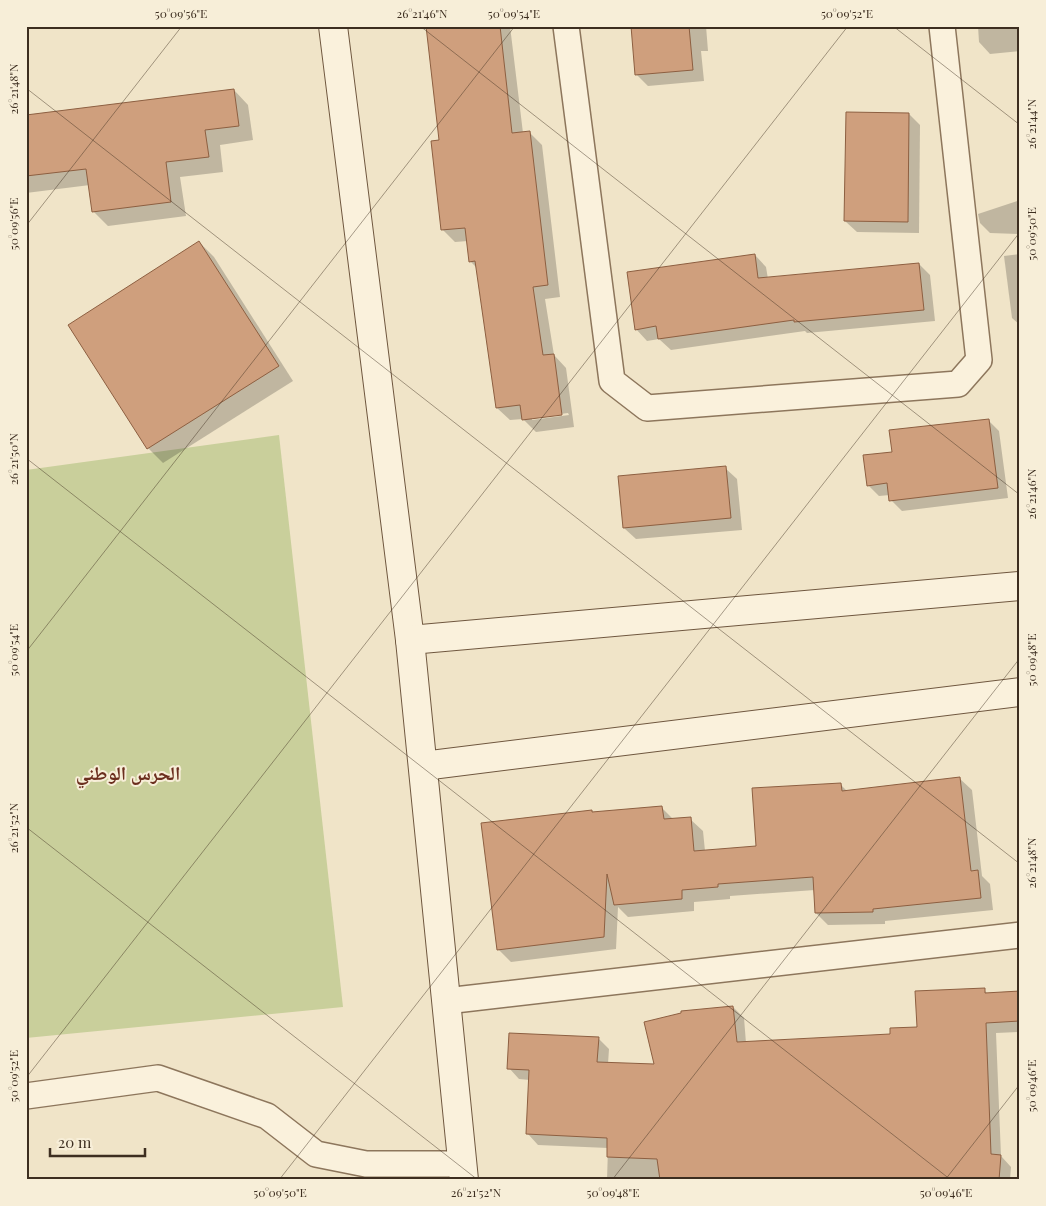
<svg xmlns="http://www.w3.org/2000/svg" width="1046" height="1206" font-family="'Playfair Display','Noto Naskh Arabic',serif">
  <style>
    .green { fill: #c9cf9b }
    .shadow { fill: #0003; fill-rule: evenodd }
    .building { fill: #cf9f7d; stroke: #8d5f41 }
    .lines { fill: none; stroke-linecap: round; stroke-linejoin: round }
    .street-casing { stroke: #8d765c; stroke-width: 28 }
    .secondary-casing { stroke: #6f573f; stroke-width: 30 }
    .street { stroke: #faf1dc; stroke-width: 25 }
    .secondary { stroke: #faf1dc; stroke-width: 28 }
    .ticks { fill: none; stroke: #3d2e20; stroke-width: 1; stroke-opacity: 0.45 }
    .labels { text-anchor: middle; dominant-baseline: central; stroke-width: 4; stroke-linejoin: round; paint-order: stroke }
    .neighbourhood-label { font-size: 19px; font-weight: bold; fill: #6b2e1e; stroke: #f7eed8 }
    .neatline { fill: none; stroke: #3d2e20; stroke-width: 2 }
    .ticks-label { font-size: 12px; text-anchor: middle; fill: #3d2e20 }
  </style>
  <rect width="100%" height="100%" fill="#f0e4c8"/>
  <path class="green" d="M 279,435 L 343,1007 L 26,1038 L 26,470 Z"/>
  <g class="shadow">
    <path d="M 428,26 L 510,26 L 523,133 L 529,132 L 542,145 L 560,297 L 545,299 L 554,355 L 566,368 L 574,427 L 536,432 L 523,419 L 510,420 L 497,408 L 477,268 L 470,261 L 468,241 L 455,242 L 442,229 L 441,142 ZM 568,413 L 569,415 L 532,420 L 532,418 Z"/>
    <path d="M 633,26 L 706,26 L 708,51 L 701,51 L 704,81 L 648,86 L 636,74 Z"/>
    <path d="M 978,26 L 1020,26 L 1020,51 L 990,54 L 979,42 Z"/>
    <path d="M 234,90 L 248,105 L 253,140 L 220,145 L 223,172 L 180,177 L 186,216 L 108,226 L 93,211 L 90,185 L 26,193 L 26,116 Z"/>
    <path d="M 909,114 L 920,125 L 919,233 L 857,232 L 845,221 Z"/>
    <path d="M 1020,200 L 1020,234 L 990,233 L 980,223 L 978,214 Z"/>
    <path d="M 199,242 L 214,257 L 293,381 L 163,463 L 148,448 L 70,325 Z"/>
    <path d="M 1020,254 L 1020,325 L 1012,318 L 1004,256 Z"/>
    <path d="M 755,255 L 766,267 L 768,279 L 919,264 L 930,275 L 935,321 L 807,333 L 805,331 L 671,350 L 659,339 L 647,341 L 636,329 Z"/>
    <path d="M 988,420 L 999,431 L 1008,498 L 902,511 L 891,500 L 890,495 L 879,496 L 868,485 L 894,453 Z"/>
    <path d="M 725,468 L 737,479 L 742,530 L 636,539 L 624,528 Z"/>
    <path d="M 959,778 L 972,790 L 982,876 L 990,884 L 993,910 L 885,921 L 885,924 L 828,925 L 816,913 L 815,890 L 730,896 L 730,899 L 694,902 L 694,911 L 628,917 L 618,907 L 616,949 L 511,962 L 498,949 L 592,811 L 594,813 L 662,808 L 674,820 L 690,819 L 703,831 L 705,851 L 757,847 L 841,785 L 848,792 Z"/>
    <path d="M 984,990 L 988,994 L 1020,992 L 1020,1032 L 996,1033 L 1001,1156 L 1011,1167 L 1010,1180 L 607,1180 L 608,1148 L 538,1145 L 528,1134 L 530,1080 L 519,1079 L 509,1068 L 598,1038 L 609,1049 L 608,1064 L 656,1066 L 733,1007 L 744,1018 L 746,1043 L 891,1035 L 918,1028 Z"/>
  </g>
  <g class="building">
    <path d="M 426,26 L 500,26 L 512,133 L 530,131 L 548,285 L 533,287 L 543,355 L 554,354 L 562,415 L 522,420 L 520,405 L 496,408 L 475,261 L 469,262 L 465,228 L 441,230 L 431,141 L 439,140 Z"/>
    <path d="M 631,26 L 689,26 L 693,70 L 635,75 Z"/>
    <path d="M 234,89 L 239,126 L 205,130 L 209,157 L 166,162 L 171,202 L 92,212 L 86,169 L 26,176 L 26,115 Z"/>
    <path d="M 846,112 L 909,113 L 908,222 L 844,221 Z"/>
    <path d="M 199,241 L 279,366 L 147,449 L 68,325 Z"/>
    <path d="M 755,254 L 758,278 L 919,263 L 924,310 L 794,322 L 794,320 L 658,339 L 656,326 L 635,330 L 627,272 Z"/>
    <path d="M 989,419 L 998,488 L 889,501 L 887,483 L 867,486 L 863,455 L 892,452 L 889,430 Z"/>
    <path d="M 726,466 L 731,518 L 623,528 L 618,476 Z"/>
    <path d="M 960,777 L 971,871 L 978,870 L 981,898 L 873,909 L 873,912 L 815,913 L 813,877 L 718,884 L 718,887 L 682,890 L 682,899 L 614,905 L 607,874 L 604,937 L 497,950 L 481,823 L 592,810 L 592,812 L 662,806 L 664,819 L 691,817 L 694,851 L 756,846 L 752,788 L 841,783 L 842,791 Z"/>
    <path d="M 985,988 L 985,993 L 1020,991 L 1020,1021 L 986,1023 L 991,1154 L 1001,1155 L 999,1180 L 660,1180 L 657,1159 L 607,1157 L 607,1138 L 526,1134 L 529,1070 L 507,1069 L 509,1033 L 599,1037 L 597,1062 L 654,1064 L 644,1022 L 681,1013 L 681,1011 L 733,1006 L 737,1042 L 890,1034 L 890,1028 L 917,1027 L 915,991 Z"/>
  </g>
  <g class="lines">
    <g class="street-casing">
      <g id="street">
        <path d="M 566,26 L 612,381 L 647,408 L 958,384 L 979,360 L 942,26"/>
        <path d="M 446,1001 L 1020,935"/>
        <path d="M 26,1096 L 158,1078 L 267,1116 L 316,1154 L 366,1164 L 462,1164"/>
      </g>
    </g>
    <g class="secondary-casing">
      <g id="secondary">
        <path d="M 333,26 L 410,640 L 464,1180"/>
        <path d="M 410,640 L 1020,586"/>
        <path d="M 423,766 L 1020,692"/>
      </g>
    </g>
    <use href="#street" class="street"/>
    <use href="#secondary" class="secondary"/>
  </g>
  <path class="ticks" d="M 420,26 L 1020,495M 893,26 L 1020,125M 26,88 L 1020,864M 26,226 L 182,26M 26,458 L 951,1180M 26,652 L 515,26M 26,827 L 478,1180M 26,1078 L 848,26M 279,1180 L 1020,232M 612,1180 L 1020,658M 945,1180 L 1020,1084"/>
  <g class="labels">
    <g class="neighbourhood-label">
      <text x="128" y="772">الحرس الوطني</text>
    </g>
  </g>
  <rect width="1046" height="1206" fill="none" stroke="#f7eed8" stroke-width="55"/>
  <path d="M50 1148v8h95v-8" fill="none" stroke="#3d2e20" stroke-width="2.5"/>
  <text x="58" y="1148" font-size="15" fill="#3d2e20" stroke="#f7eed8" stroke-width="4" paint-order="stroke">20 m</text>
  <rect x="28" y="28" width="990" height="1150" class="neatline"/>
  <g class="ticks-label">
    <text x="181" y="18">50°09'56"E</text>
    <text x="422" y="18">26°21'46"N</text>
    <text x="514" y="18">50°09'54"E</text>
    <text x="847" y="18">50°09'52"E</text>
    <text transform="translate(14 89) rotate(-90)" y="4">26°21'48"N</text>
    <text transform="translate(1032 124) rotate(-90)" y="4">26°21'44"N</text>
    <text transform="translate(14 224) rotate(-90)" y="4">50°09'56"E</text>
    <text transform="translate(1032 234) rotate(-90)" y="4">50°09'50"E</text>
    <text transform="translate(14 459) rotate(-90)" y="4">26°21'50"N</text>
    <text transform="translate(1032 494) rotate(-90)" y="4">26°21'46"N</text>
    <text transform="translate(14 650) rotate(-90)" y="4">50°09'54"E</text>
    <text transform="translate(1032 660) rotate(-90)" y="4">50°09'48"E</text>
    <text transform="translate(14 828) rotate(-90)" y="4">26°21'52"N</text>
    <text transform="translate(1032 863) rotate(-90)" y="4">26°21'48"N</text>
    <text transform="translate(14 1076) rotate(-90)" y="4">50°09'52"E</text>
    <text transform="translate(1032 1086) rotate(-90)" y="4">50°09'46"E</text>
    <text x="280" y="1197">50°09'50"E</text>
    <text x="476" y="1197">26°21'52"N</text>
    <text x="613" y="1197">50°09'48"E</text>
    <text x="946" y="1197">50°09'46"E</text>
  </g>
</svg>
